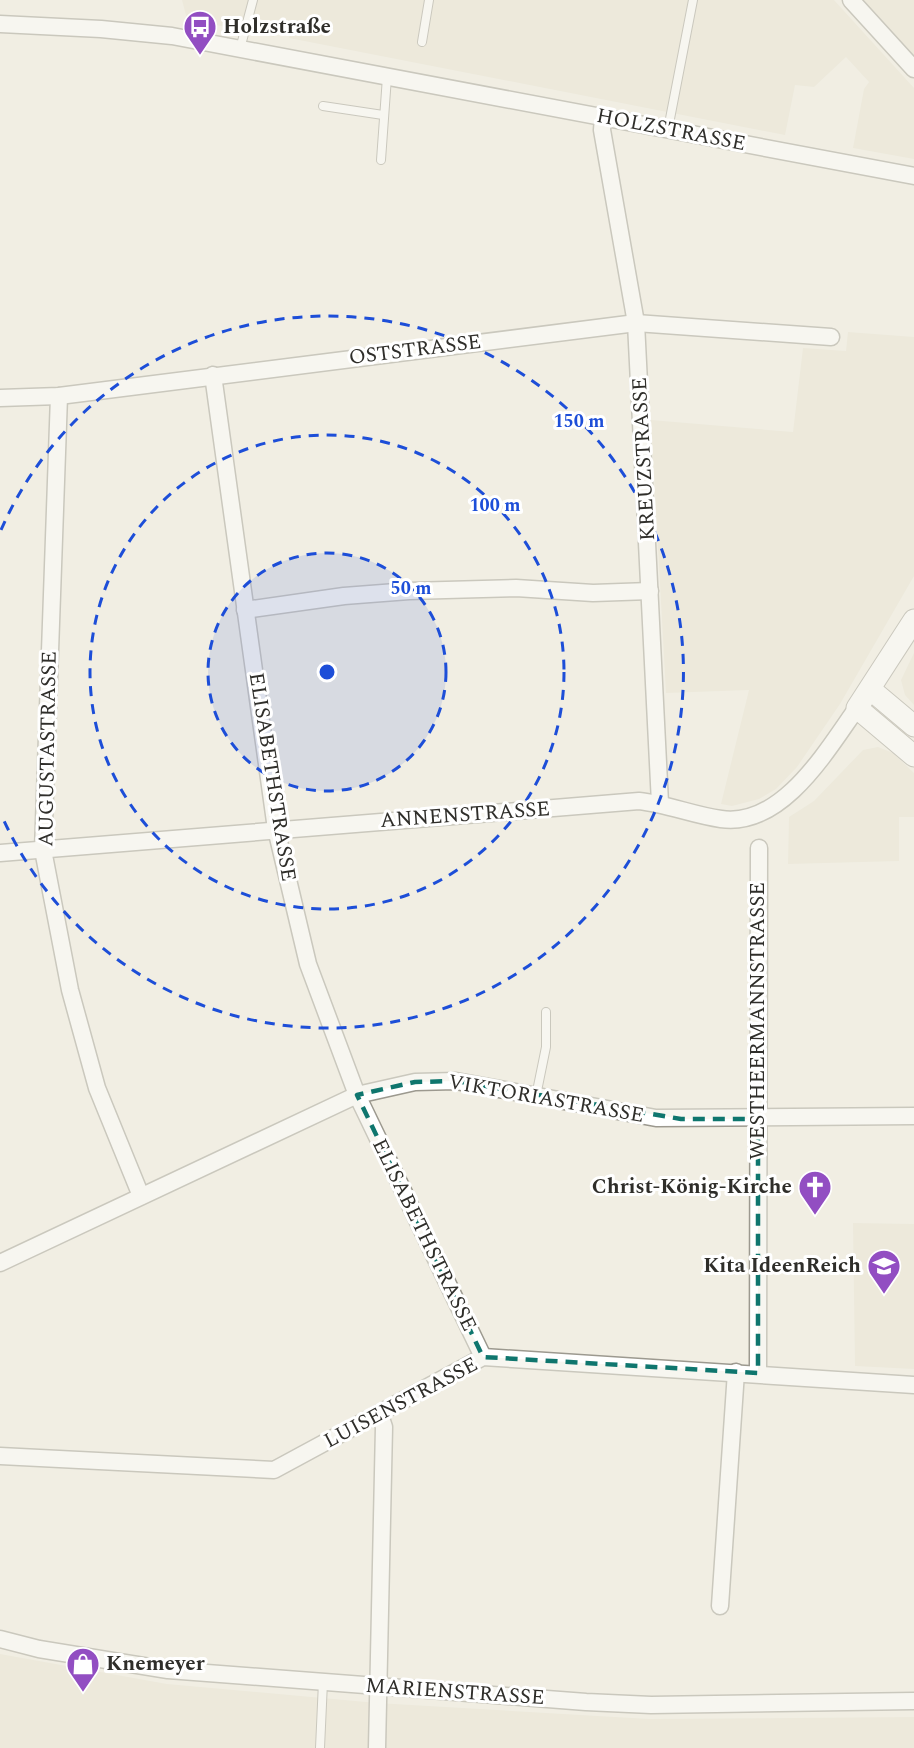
<svg xmlns="http://www.w3.org/2000/svg" width="914" height="1748" font-family="Spectral,serif">
  <style>
    .built { fill: #e8e2d1 }
    .lines { fill: none; stroke-linecap: round; stroke-linejoin: round }
    .service-casing { stroke: #9c998f; stroke-width: 10 }
    .minor-casing { stroke: #9c998f; stroke-width: 19 }
    .tertiary-casing { stroke: #9c998f; stroke-width: 23 }
    .service { stroke: #fff; stroke-width: 8 }
    .minor { stroke: #fff; stroke-width: 16 }
    .tertiary { stroke: #fff; stroke-width: 21 }
    .marked { fill: none; stroke: #0f766e; stroke-width: 4.5; stroke-dasharray: 12 8; stroke-linejoin: round }
    .ring { fill: none; stroke: #1d4ed8; stroke-width: 3; stroke-dasharray: 10 8 }
    .labels { text-anchor: middle; dominant-baseline: central; stroke-width: 6; stroke-linejoin: round; paint-order: stroke }
    .poi-label { font-size: 21px; font-weight: bold; fill: #2f2e2a; stroke: #fff; text-anchor: start }
    .street-label { font-size: 21px; fill: #2f2e2a; stroke: #fff }
    .centre { fill: #1d4ed8; stroke: #fff; stroke-width: 3 }
    .ring-label { font-size: 18px; text-anchor: middle; font-weight: bold; fill: #1d4ed8; stroke: #fff; stroke-width: 6; stroke-linejoin: round; paint-order: stroke }
  </style>
  <rect width="100%" height="100%" fill="#f1eee3"/>
  <g class="built">
    <path d="M 182,0 L 834,0 L 914,88 L 914,159 L 853,148 L 864,89 L 869,82 L 846,57 L 814,87 L 795,85 L 785,135 L 289,38 L 290,34 L 275,32 L 274,37 L 187,19 Z"/>
    <path d="M 863,0 L 914,0 L 914,55 Z"/>
    <path d="M 848,332 L 914,337 L 914,576 L 840,704 L 797,767 L 776,789 L 759,799 L 732,806 L 721,804 L 749,690 L 666,693 L 651,420 L 793,432 L 803,348 L 846,351 Z"/>
    <path d="M 914,653 L 914,705 L 905,695 L 901,680 Z"/>
    <path d="M 878,747 L 893,753 L 914,773 L 914,817 L 899,817 L 899,861 L 788,864 L 789,817 L 814,801 L 863,750 Z"/>
    <path d="M 853,1223 L 914,1224 L 914,1369 L 855,1366 Z"/>
    <path d="M 0,1654 L 167,1684 L 377,1703 L 649,1719 L 914,1717 L 914,1748 L 0,1748 Z"/>
  </g>
  <g class="lines">
    <g class="service-casing">
      <g id="service">
        <path d="M 422,42 L 429,0"/>
        <path d="M 240,49 L 253,0"/>
        <path d="M 323,106 L 383,115"/>
        <path d="M 668,129 L 693,0"/>
        <path d="M 381,160 L 387,77"/>
        <path d="M 536,1096 L 546,1047 L 546,1012"/>
        <path d="M 320,1748 L 323,1682"/>
      </g>
    </g>
    <g class="minor-casing">
      <g id="minor">
        <path d="M 851,0 L 914,69"/>
        <path d="M 0,24 L 101,29 L 172,36 L 914,176"/>
        <path d="M 603,117 L 602,130 L 636,323 L 660,803"/>
        <path d="M 213,375 L 276,829 L 308,964 L 357,1095 L 483,1357"/>
        <path d="M 59,396 L 43,850 L 70,990 L 97,1088 L 141,1196"/>
        <path d="M 0,398 L 59,396 L 636,323 L 831,337"/>
        <path d="M 245,610 L 344,596 L 409,591 L 516,588 L 593,593 L 650,591"/>
        <path d="M 0,853 L 639,801 C 667,804 693,815 721,819 C 782,828 827,750 857,708"/>
        <path d="M 0,1263 L 357,1095 L 415,1082 L 456,1081 L 656,1118 L 914,1116"/>
        <path d="M 758,1373 L 759,848"/>
        <path d="M 0,1456 L 274,1470 L 483,1357 L 914,1385"/>
        <path d="M 720,1606 L 736,1372"/>
        <path d="M 0,1639 L 39,1649 L 168,1670 L 586,1702 L 651,1705 L 914,1701"/>
        <path d="M 377,1748 L 384,1427 L 380,1415"/>
      </g>
    </g>
    <g class="tertiary-casing">
      <g id="tertiary">
        <path d="M 914,620 L 857,708 L 914,756"/>
        <path d="M 870,689 L 914,726"/>
      </g>
    </g>
    <use href="#service" class="service"/>
    <use href="#minor" class="minor"/>
    <use href="#tertiary" class="tertiary"/>
  </g>
  <path d="M0 0H914V1748H0ZM 456,1081 L 681,1119 L 758,1119 L 758,1373 L 483,1357 L 357,1095 L 415,1082 Z" fill="#f1eee3" fill-opacity=".55" fill-rule="evenodd"/>
  <path class="marked" d="M 456,1081 L 681,1119 L 758,1119 L 758,1373 L 483,1357 L 357,1095 L 415,1082 Z"/>
  <circle cx="327" cy="672" r="119" fill="#1d4ed8" fill-opacity=".12"/>
  <g class="ring">
    <circle cx="327" cy="672" r="119"/>
    <circle cx="327" cy="672" r="237"/>
    <path d="M1 530A356 356 0 1 1 1 814"/>
  </g>
  <defs>
    <g id="bus-pin" transform="scale(1.725)"><path d="M0 17L-7.5 6A9.5 9.5 0 1 1 7.5 6Z" fill="#924ec2" stroke="#fff"/><path d="M-5-6H5V4H4V6H2V4H-2V6H-4V4H-5ZM-3.5-4V0h7V-4ZM-3.5 1.2v1.5H-2V1.2ZM2 1.2v1.5H3.5V1.2Z" fill="#fff"/></g>
    <g id="church-pin" transform="scale(1.725)"><path d="M0 17L-7.5 6A9.5 9.5 0 1 1 7.5 6Z" fill="#924ec2" stroke="#fff"/><path d="M-1.2-6h2.4v3.5h3.3v2.4h-3.3V6h-2.4V-.1h-3.3v-2.4h3.3Z" fill="#fff"/></g>
    <g id="school-pin" transform="scale(1.725)"><path d="M0 17L-7.5 6A9.5 9.5 0 1 1 7.5 6Z" fill="#924ec2" stroke="#fff"/><path d="M0-5L7-2L0 1L-7-2ZM-4 1L0 2.5L4 1V4Q0 6-4 4Z" fill="#fff"/></g>
    <g id="shop-pin" transform="scale(1.725)"><path d="M0 17L-7.5 6A9.5 9.5 0 1 1 7.5 6Z" fill="#924ec2" stroke="#fff"/><path d="M-5-2.5h2.3a2.7 3.5 0 0 1 5.4 0H5L5.5 6h-11ZM-1.5-2.5h3a1.5 2.3 0 0 0-3 0Z" fill="#fff"/></g>
  </defs>
  <g fill-rule="evenodd">
    <use href="#bus-pin" x="200" y="27"/>
    <use href="#church-pin" x="815" y="1187"/>
    <use href="#school-pin" x="884" y="1266"/>
    <use href="#shop-pin" x="83" y="1664"/>
  </g>
  <g class="labels">
    <g class="poi-label">
      <text x="223" y="27">Holzstraße</text>
      <text x="792" y="1187" text-anchor="end">Christ-König-Kirche</text>
      <text x="861" y="1266" text-anchor="end">Kita IdeenReich</text>
      <text x="106" y="1664">Knemeyer</text>
    </g>
    <g class="street-label">
      <text transform="translate(671 130) rotate(11)">HOLZSTRASSE</text>
      <text transform="translate(415 350) rotate(-7)">OSTSTRASSE</text>
      <text transform="translate(644 459) rotate(-93)">KREUZSTRASSE</text>
      <text transform="translate(48 749) rotate(-89)">AUGUSTASTRASSE</text>
      <text transform="translate(272 777) rotate(81)">ELISABETHSTRASSE</text>
      <text transform="translate(465 815) rotate(-4)">ANNENSTRASSE</text>
      <text transform="translate(758 1021) rotate(-90)">WESTHEERMANNSTRASSE</text>
      <text transform="translate(546 1099) rotate(10)">VIKTORIASTRASSE</text>
      <text transform="translate(424 1235) rotate(64)">ELISABETHSTRASSE</text>
      <text transform="translate(401 1403) rotate(-28)">LUISENSTRASSE</text>
      <text transform="translate(455 1692) rotate(4)">MARIENSTRASSE</text>
    </g>
  </g>
  <circle cx="327" cy="672" r="9" class="centre"/>
  <g class="ring-label">
    <text x="579" y="427">150 m</text>
    <text x="495" y="511">100 m</text>
    <text x="411" y="594">50 m</text>
  </g>
</svg>
